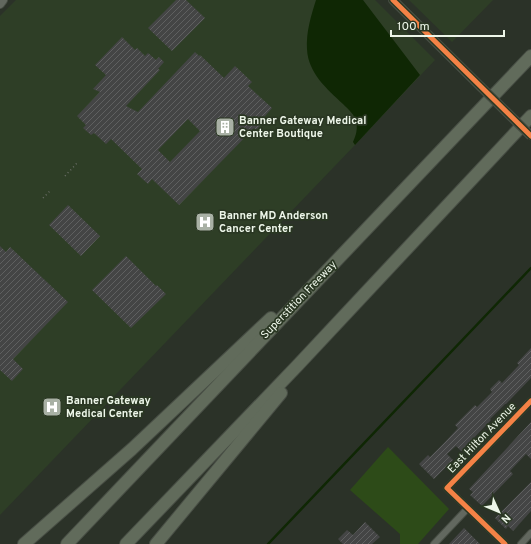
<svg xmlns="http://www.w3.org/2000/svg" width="531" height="544" font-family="Overpass,sans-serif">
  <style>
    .built { fill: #2e3e26 }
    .park { fill: #2d4b18 }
    .water { fill: #0f2704 }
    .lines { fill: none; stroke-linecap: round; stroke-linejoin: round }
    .stream { stroke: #0f2704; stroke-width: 2.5 }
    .building { fill: url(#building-hatch); fill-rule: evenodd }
    .minor-casing { stroke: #484e45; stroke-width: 8 }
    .tertiary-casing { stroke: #484e45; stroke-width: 10 }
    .motorway-casing { stroke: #484e45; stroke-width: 14 }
    .path { stroke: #6a6e67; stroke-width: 1.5; stroke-dasharray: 1 3; stroke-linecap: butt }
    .minor { stroke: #62685f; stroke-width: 6 }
    .tertiary { stroke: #62685f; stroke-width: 8 }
    .motorway { stroke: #616b5b; stroke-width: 12 }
    .tertiary-bridge-casing { stroke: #484e45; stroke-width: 10; stroke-linecap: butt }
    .tertiary-bridge { stroke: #62685f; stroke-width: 8 }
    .cycleway-casing { stroke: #2a3723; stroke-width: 8 }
    .cycleway { stroke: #f48246; stroke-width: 5 }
    .labels { text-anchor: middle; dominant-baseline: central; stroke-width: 3.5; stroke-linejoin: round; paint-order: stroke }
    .poi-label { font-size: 11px; font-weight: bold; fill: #edf6e9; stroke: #2a3723; text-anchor: start }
    .street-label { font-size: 11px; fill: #edf6e9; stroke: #2a3723 }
  </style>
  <defs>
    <pattern id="building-hatch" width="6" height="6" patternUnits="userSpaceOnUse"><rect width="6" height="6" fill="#444545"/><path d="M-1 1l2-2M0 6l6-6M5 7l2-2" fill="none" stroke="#5f6060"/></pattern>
  </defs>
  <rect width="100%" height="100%" fill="#2b3228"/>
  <g class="built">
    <path d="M 16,0 L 375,0 L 435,60 L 355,145 L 0,515 L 0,16 Z"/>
    <path d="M 409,0 L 493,0 L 452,42 Z"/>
  </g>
  <path class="park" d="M 388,447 L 449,509 L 418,544 L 400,544 L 400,534 L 350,490 Z"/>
  <path class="water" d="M 316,0 L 363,0 L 420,75 L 355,145 L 353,142 C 356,135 358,129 356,121 C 354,114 348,109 343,104 C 327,89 308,73 307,49 C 306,32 311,16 316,0 Z"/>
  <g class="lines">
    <path class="stream" d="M 268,544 L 531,268"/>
  </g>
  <g class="building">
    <path d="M 176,0 L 186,0 L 205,18 L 172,51 L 148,28 Z"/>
    <path d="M 122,37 L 135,50 L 137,48 L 145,56 L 148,53 L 156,60 L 159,57 L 164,62 L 158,69 L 160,70 L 126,106 L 138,112 L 195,52 L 199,56 L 200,55 L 224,78 L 235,66 L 252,82 L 248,86 L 272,108 L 260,122 L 262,124 L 256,130 L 254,128 L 179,205 L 152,179 L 148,184 L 137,174 L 142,169 L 111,139 L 106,144 L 94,133 L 91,135 L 83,128 L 86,125 L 77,116 L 100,92 L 93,89 L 106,75 L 95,65 ZM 188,119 L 200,131 L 170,162 L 158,150 Z"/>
    <path d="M 68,205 L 100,236 L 81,256 L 49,225 Z"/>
    <path d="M 0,246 L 6,252 L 10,247 L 68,302 L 13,359 L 23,369 L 12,381 L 0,370 Z"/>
    <path d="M 126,256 L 156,286 L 157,285 L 166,294 L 131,328 L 92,290 Z"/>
    <path d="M 531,348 L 531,378 L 506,404 L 505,404 L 490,419 L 491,420 L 461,451 L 456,446 L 447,454 L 453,460 L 434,479 L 419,464 L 428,455 L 430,457 L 445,442 L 458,428 L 455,425 L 475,405 L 477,407 L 492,392 L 490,389 L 499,380 L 502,383 L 519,365 L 517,363 Z"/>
    <path d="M 531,422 L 531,459 L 526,454 L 510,471 L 513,474 L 482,506 L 470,495 L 473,492 L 469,489 Z"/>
    <path d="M 531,482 L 531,511 L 513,531 L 508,526 L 506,529 L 495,518 Z"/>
    <path d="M 365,522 L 380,537 L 372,544 L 343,544 L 338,539 L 347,530 L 353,535 Z"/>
    <path d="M 464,528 L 480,544 L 449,544 Z"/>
  </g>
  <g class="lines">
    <g class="minor-casing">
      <g id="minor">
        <path d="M 434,544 L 468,508"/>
        <path d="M 505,544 L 447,488 L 531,401"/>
        <path d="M 521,544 L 531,533"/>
      </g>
    </g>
    <g class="tertiary-casing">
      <g id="tertiary">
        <path d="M 393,0 L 480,86"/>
        <path d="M 0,4 L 3,0"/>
      </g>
    </g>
    <g class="motorway-casing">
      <g id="motorway">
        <path d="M 24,544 L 132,449 L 271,318"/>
        <path d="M 67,544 L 531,56"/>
        <path d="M 126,544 L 298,365 L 531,116"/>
        <path d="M 156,544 L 281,393"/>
      </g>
    </g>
    <g class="path">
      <path d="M 65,176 L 78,162"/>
      <path d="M 43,198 L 50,191"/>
    </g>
    <use href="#minor" class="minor"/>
    <use href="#tertiary" class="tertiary"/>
    <use href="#motorway" class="motorway"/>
    <g class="tertiary-bridge-casing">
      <path id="tertiary-bridge" d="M 480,86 L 531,136"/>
    </g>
    <use href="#tertiary-bridge" class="tertiary-bridge"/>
    <g class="cycleway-casing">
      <g id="cycleway">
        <path d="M 393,0 L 531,136"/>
        <path d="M 505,544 L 447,488 L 531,401"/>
      </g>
    </g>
    <use href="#cycleway" class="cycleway"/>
  </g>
  <defs>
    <g id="building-square" transform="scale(1)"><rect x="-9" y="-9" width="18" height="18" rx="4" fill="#a9b1a5" stroke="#2a3723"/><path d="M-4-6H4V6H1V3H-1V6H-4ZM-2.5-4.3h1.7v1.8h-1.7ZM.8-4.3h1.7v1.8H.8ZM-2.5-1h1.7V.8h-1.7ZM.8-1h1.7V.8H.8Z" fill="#fff"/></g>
    <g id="hospital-square" transform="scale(1)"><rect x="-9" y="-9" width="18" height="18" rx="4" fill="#a9b1a5" stroke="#2a3723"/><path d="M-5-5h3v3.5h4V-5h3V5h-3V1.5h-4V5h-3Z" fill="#fff"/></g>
  </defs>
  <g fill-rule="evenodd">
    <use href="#building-square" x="225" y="127"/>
    <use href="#hospital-square" x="205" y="222"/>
    <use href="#hospital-square" x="52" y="407"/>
  </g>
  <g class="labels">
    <g class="poi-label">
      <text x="239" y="121">Banner Gateway Medical<tspan x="239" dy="13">Center Boutique</tspan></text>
      <text x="219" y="216">Banner MD Anderson<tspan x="219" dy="13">Cancer Center</tspan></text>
      <text x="66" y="401">Banner Gateway<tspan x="66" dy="13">Medical Center</tspan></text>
    </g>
    <g class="street-label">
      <text transform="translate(299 300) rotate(-46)">Superstition Freeway</text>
      <text transform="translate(482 438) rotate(-46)">East Hilton Avenue</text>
    </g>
  </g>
  <g transform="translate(499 512) rotate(134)" stroke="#2a3723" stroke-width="3" paint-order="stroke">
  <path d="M0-3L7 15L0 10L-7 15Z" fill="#edf6e9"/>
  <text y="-6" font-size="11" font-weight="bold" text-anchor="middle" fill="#edf6e9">N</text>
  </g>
  <path d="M391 30v6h113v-6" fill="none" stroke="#edf6e9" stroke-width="2"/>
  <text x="397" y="30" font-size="12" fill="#edf6e9" stroke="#2a3723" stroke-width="3" paint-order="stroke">100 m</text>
</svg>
